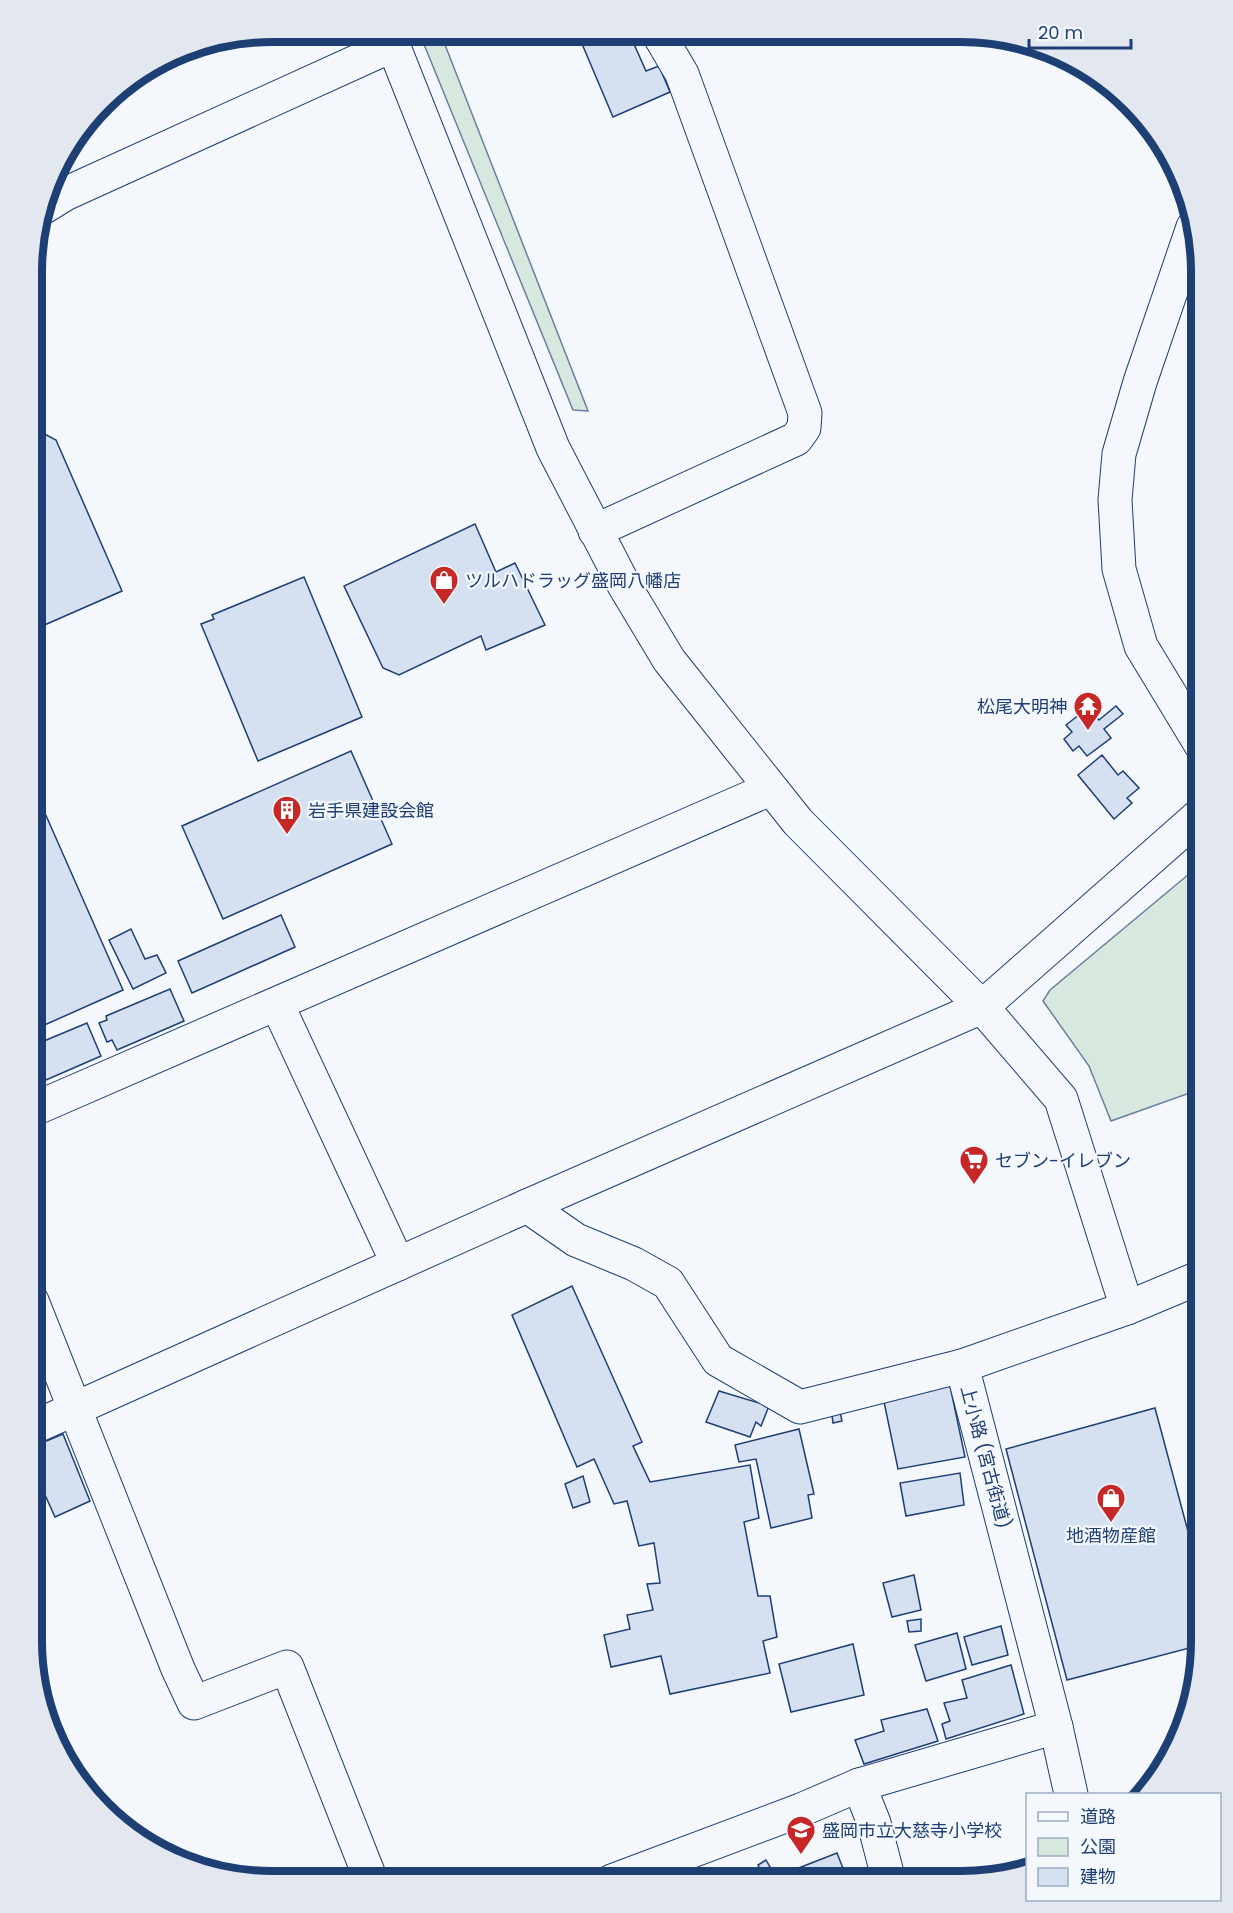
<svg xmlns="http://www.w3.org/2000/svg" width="1233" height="1913" font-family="Poppins,'Noto Sans JP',sans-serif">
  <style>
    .green { fill: #d7e8df; stroke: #687fa3; stroke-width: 1.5 }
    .building { fill: #d5e0f0; stroke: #1d3f73; stroke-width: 1.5 }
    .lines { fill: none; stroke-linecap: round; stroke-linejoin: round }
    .minor-casing { stroke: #1d3f73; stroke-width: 35 }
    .minor { stroke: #f4f7fb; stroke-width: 33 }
    .labels { text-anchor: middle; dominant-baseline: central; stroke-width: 4.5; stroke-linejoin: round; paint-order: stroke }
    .poi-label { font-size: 18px; fill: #1d3f73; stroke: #f4f7fb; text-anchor: start }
    .street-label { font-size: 18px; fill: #1d3f73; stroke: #f4f7fb }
    .rim { fill: none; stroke: #1d3f73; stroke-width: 8 }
  </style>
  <rect width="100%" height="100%" fill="#f4f7fb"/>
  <g class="green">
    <path d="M 419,32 L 440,32 L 588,411 L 573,410 Z"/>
    <path d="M 1201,864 L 1201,1089 L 1111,1121 L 1089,1066 L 1043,1001 L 1050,990 Z"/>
  </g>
  <g class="building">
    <path d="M 577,32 L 629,33 L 646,71 L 659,66 L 670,92 L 613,117 Z"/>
    <path d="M 33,428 L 56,440 L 122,591 L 33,630 Z"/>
    <path d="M 475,524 L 496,572 L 515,563 L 545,625 L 486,650 L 481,636 L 399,675 L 383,668 L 344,586 Z"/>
    <path d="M 304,577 L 362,717 L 258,761 L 201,624 L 214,619 L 212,615 Z"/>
    <path d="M 1116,706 L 1123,714 L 1104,729 L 1111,738 L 1087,756 L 1079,746 L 1073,751 L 1064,739 L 1072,732 L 1066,725 L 1089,707 L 1099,720 Z"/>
    <path d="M 351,751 L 392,844 L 223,919 L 182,826 Z"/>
    <path d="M 1102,755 L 1118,775 L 1123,771 L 1139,788 L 1127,798 L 1132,803 L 1114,819 L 1078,775 Z"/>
    <path d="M 33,786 L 123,990 L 40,1027 L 32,1010 Z"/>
    <path d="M 281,915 L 295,947 L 192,993 L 178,961 Z"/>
    <path d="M 131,929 L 145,959 L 157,955 L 166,973 L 133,989 L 109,940 Z"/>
    <path d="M 170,989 L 184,1021 L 117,1050 L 112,1040 L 107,1042 L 99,1023 L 107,1020 L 106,1016 Z"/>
    <path d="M 87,1023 L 101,1056 L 46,1080 L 32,1046 Z"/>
    <path d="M 572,1286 L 642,1442 L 633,1446 L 650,1482 L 750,1465 L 759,1518 L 744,1522 L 758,1596 L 770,1596 L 777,1637 L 763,1641 L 770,1673 L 670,1694 L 661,1656 L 611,1667 L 604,1635 L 630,1629 L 627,1615 L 653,1610 L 647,1584 L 660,1583 L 654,1543 L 639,1546 L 627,1501 L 614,1504 L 594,1459 L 577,1467 L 512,1315 Z"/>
    <path d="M 949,1381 L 965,1457 L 898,1469 L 883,1397 Z"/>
    <path d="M 719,1391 L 769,1406 L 761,1426 L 756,1422 L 750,1437 L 706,1422 Z"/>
    <path d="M 1155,1408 L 1201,1580 L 1201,1645 L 1067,1680 L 1006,1449 Z"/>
    <path d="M 840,1412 L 842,1421 L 833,1423 L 832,1415 Z"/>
    <path d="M 799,1429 L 814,1494 L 808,1495 L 812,1518 L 771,1528 L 756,1459 L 739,1462 L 735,1445 Z"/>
    <path d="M 63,1434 L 90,1501 L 55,1517 L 32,1466 L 32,1447 Z"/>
    <path d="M 960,1473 L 964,1505 L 906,1516 L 900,1483 Z"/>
    <path d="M 583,1476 L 590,1502 L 573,1508 L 565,1484 Z"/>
    <path d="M 914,1575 L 921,1610 L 892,1617 L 883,1583 Z"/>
    <path d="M 921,1619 L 921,1631 L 909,1632 L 907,1621 Z"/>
    <path d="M 1001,1626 L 1008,1655 L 972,1665 L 964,1637 Z"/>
    <path d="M 957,1633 L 966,1669 L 926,1681 L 915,1645 Z"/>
    <path d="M 853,1644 L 864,1695 L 791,1712 L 779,1664 Z"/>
    <path d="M 1011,1665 L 1024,1714 L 946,1739 L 942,1724 L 950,1721 L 944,1703 L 967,1698 L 962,1680 Z"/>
    <path d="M 927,1709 L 938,1741 L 864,1764 L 855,1740 L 884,1731 L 881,1720 Z"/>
    <path d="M 837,1853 L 848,1881 L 787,1881 L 794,1878 L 791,1871 Z"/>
    <path d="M 766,1860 L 770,1867 L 761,1871 L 758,1865 Z"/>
  </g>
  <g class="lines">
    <g class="minor-casing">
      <g id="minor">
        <path d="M 388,32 L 553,448 L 624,585 L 669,660 L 798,822 L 982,1007 L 1061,1099 L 1127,1308"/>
        <path d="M 44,207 L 65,194 L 393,45"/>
        <path d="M 1193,227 L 1140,382 L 1119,454 L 1115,500 L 1119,569 L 1141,646 L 1201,745"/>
        <path d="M 595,531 L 796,439 L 804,428 L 805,413 L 682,74 L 658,33"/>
        <path d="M 277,1004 L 398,1264"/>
        <path d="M 32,1110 L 770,789"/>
        <path d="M 527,1206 L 576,1240 L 634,1264 L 668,1283 L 718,1360 L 800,1407 L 962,1366 L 1127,1308 L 1201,1277"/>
        <path d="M 32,1301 L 178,1669 L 194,1703 L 287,1667 L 371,1880"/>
        <path d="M 962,1366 L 1056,1727 L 1071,1794"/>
        <path d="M 32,1428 L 527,1206 L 982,1007 L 1201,814"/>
        <path d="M 859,1785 L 874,1823 L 889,1881"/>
        <path d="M 612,1881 L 801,1810 L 859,1785 L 1056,1727"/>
      </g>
    </g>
    <use href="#minor" class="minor"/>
  </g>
  <defs>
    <g id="shop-pin" transform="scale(1.5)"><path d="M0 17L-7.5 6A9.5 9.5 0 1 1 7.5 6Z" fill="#c62828" stroke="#f4f7fb"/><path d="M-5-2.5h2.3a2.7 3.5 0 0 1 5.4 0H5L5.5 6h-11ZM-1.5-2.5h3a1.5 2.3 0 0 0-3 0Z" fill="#fff"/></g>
    <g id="temple-pin" transform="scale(1.5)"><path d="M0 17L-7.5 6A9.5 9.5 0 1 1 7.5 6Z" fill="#c62828" stroke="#f4f7fb"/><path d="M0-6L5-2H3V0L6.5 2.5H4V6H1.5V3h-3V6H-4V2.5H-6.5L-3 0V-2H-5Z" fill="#fff"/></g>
    <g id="building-pin" transform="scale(1.5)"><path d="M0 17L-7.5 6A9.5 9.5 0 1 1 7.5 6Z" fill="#c62828" stroke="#f4f7fb"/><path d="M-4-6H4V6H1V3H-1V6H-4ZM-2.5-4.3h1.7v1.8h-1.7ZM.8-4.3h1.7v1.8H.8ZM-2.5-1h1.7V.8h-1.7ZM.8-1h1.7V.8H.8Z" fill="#fff"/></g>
    <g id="supermarket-pin" transform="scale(1.5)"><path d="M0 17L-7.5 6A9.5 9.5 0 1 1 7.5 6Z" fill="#c62828" stroke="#f4f7fb"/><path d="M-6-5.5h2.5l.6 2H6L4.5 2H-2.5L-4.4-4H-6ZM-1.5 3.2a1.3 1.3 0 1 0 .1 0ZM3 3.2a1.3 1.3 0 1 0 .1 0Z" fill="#fff"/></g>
    <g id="school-pin" transform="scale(1.5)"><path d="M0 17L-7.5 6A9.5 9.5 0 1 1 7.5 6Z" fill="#c62828" stroke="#f4f7fb"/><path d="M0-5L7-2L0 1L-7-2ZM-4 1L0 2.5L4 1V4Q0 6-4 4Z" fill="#fff"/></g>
  </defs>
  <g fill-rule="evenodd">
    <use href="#shop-pin" x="444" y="580"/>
    <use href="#temple-pin" x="1088" y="706"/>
    <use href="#building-pin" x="287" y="810"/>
    <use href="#supermarket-pin" x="974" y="1160"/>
    <use href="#shop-pin" x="1111" y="1498"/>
    <use href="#school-pin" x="801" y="1830"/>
  </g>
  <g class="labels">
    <g class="poi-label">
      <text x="465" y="580">ツルハドラッグ盛岡八幡店</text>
      <text x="1067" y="706" text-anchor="end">松尾大明神</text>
      <text x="308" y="810">岩手県建設会館</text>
      <text x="995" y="1160">セブン-イレブン</text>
      <text x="1111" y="1535" text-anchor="middle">地酒物産館</text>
      <text x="822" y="1830">盛岡市立大慈寺小学校</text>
    </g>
    <g class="street-label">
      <text transform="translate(986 1457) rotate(75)">上小路 (宮古街道)</text>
    </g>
  </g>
  <path d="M0 0H1233V1913H0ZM272 42H961A230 230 0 0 1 1191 272V1641A230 230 0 0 1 961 1871H272A230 230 0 0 1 42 1641V272A230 230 0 0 1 272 42Z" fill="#e3e8f0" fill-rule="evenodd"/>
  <path class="rim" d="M272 42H961A230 230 0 0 1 1191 272V1641A230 230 0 0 1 961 1871H272A230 230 0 0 1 42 1641V272A230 230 0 0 1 272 42Z"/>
  <rect x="1026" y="1793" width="195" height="108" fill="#f4f7fb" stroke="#9eadc5" stroke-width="1.5"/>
  <rect x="1038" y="1812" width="30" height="9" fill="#f4f7fb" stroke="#9eadc5" stroke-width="1.5"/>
  <text x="1080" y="1823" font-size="18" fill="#1d3f73">道路</text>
  <rect x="1038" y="1838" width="30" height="18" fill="#d7e8df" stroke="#9eadc5" stroke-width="1.5"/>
  <text x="1080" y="1853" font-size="18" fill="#1d3f73">公園</text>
  <rect x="1038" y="1868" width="30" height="18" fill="#d5e0f0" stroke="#9eadc5" stroke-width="1.5"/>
  <text x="1080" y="1883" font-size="18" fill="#1d3f73">建物</text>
  <path d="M1029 39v9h102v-9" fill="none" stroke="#1d3f73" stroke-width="3"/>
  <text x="1038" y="39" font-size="18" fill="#1d3f73" stroke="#f4f7fb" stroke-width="4.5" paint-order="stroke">20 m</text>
</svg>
